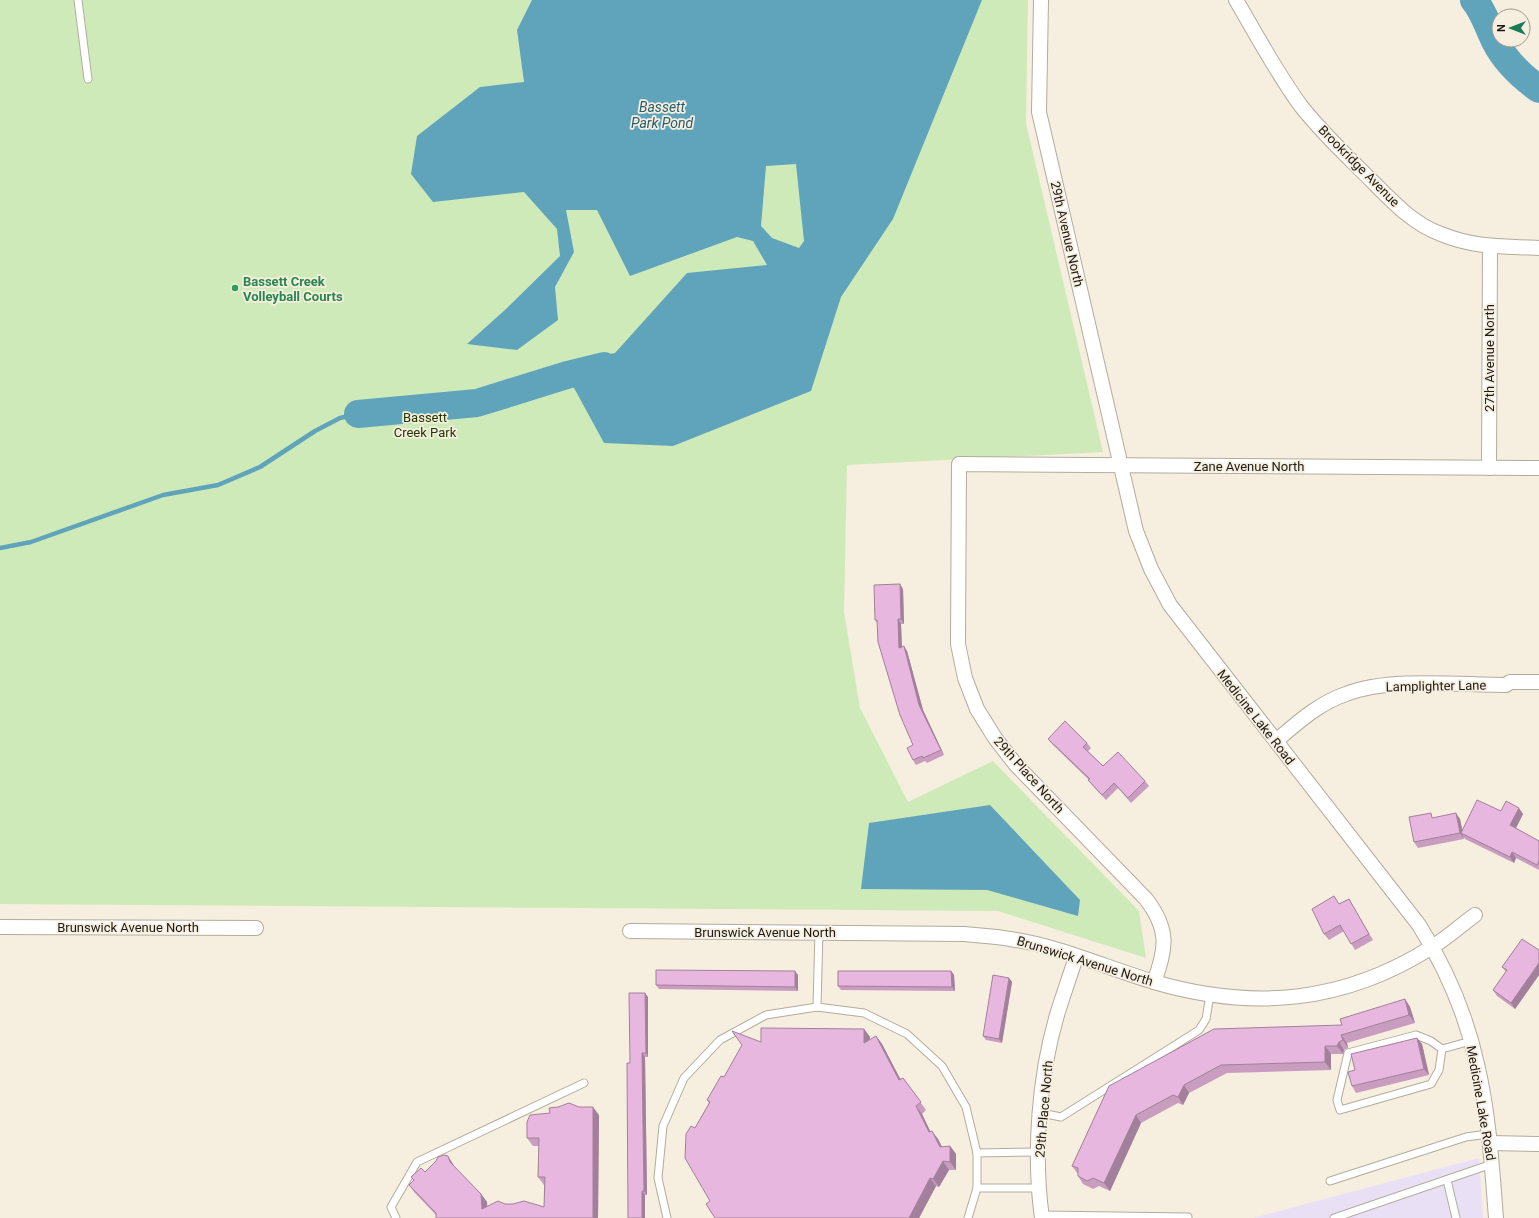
<svg xmlns="http://www.w3.org/2000/svg" width="1539" height="1218" font-family="Roboto,sans-serif">
  <style>
    .commercial { fill: #e9e0f6 }
    .green { fill: #cfeab9 }
    .water { fill: #60a4bb; fill-rule: evenodd }
    .lines { fill: none; stroke-linecap: round; stroke-linejoin: round }
    .stream { stroke: #60a4bb; stroke-width: 4.5 }
    .river { stroke: #60a4bb; stroke-width: 28 }
    .lane-casing { stroke: #b3ac9d; stroke-width: 9 }
    .street-casing { stroke: #b3ac9d; stroke-width: 16 }
    .lane { stroke: #fff; stroke-width: 7 }
    .street { stroke: #fff; stroke-width: 14 }
    .wall { fill: #c89dc0 }
    .shaded-wall { fill: #a2809c }
    .building { fill: #e8b7df; stroke: #a2809c }
    .leisure-dot { fill: #2e9e5b; stroke: #f6eede; stroke-width: 1.5 }
    .labels { text-anchor: middle; dominant-baseline: central; stroke-width: 3.5; stroke-linejoin: round; paint-order: stroke }
    .street-label { font-size: 13px; fill: #1d1a15; stroke: #f6eede }
    .leisure-label { font-size: 13px; font-weight: bold; fill: #27864d; stroke: #f6eede; text-anchor: start }
    .park-label { font-size: 13px; fill: #203900; stroke: #f6eede }
    .water-label { font-size: 14px; font-style: italic; fill: #265d6f; stroke: #f6eede }
  </style>
  <rect width="100%" height="100%" fill="#f6eede"/>
  <path class="commercial" d="M 1479,1158 L 1483,1218 L 1253,1218 Z"/>
  <path class="green" d="M 0,0 L 1028,0 L 1026,123 L 1103,452 L 847,465 L 844,612 L 860,708 L 908,802 L 993,761 L 1139,911 L 1146,958 L 998,911 L 0,904 Z"/>
  <g class="water">
    <path d="M 532,0 L 982,0 L 893,219 L 841,297 L 811,391 L 673,446 L 604,443 L 561,364 L 615,353 L 687,273 L 767,265 L 753,241 L 737,237 L 630,276 L 597,210 L 566,210 L 574,252 L 555,287 L 558,320 L 517,350 L 467,344 L 506,309 L 560,256 L 557,229 L 524,192 L 433,202 L 411,174 L 417,136 L 480,87 L 524,82 L 517,30 ZM 796,164 L 804,241 L 799,248 L 772,238 L 761,226 L 766,166 Z"/>
    <path d="M 990,805 L 1080,900 L 1078,916 L 987,890 L 861,889 L 869,823 Z"/>
  </g>
  <g class="lines">
    <path class="stream" d="M 0,548 L 31,542 L 163,495 L 218,485 L 260,467 L 315,431 L 340,418 L 358,414"/>
    <g class="river">
      <path d="M 1474,0 C 1484,12 1488,27 1495,41 C 1505,61 1521,76 1539,89"/>
      <path d="M 358,414 L 477,403 L 567,375 L 604,366"/>
    </g>
    <g class="lane-casing">
      <g id="lane">
        <path d="M 78,0 L 88,79"/>
        <path d="M 817,1007 L 819,932"/>
        <path d="M 1442,1049 L 1439,1070 L 1431,1084 L 1340,1110 L 1337,1100 L 1348,1053 L 1416,1035 L 1431,1041 L 1442,1049 L 1471,1041"/>
        <path d="M 1041,1113 L 1061,1117 L 1199,1030 L 1206,1019 L 1210,995"/>
        <path d="M 977,1153 L 1039,1152"/>
        <path d="M 1447,1180 L 1456,1218"/>
        <path d="M 1330,1181 L 1466,1137 L 1488,1134"/>
        <path d="M 977,1188 L 1040,1188"/>
        <path d="M 1042,1215 L 1188,1217"/>
        <path d="M 396,1218 L 391,1207 L 417,1162 L 584,1083"/>
        <path d="M 667,1218 L 658,1178 L 663,1126 L 684,1078 L 720,1040 L 766,1015 L 817,1007 L 864,1013 L 907,1034 L 942,1066 L 966,1107 L 977,1153 L 977,1188 L 968,1218"/>
        <path d="M 1334,1218 L 1492,1164"/>
      </g>
    </g>
    <g class="street-casing">
      <g id="street">
        <path d="M 1041,0 L 1039,112 L 1136,531 L 1151,569 L 1170,605 L 1419,925 C 1446,968 1466,1014 1477,1064 C 1489,1114 1492,1167 1496,1218"/>
        <path d="M 1236,0 C 1256,34 1278,75 1301,106 C 1322,133 1348,157 1372,181 C 1393,202 1413,224 1441,234 C 1475,248 1503,246 1539,248"/>
        <path d="M 1489,468 L 1490,247"/>
        <path d="M 1276,741 C 1297,723 1319,703 1346,694 C 1391,677 1458,685 1506,685 L 1510,682 L 1539,682"/>
        <path d="M 0,927 L 256,928"/>
        <path d="M 630,931 L 965,934 C 980,936 995,936 1010,939 C 1059,946 1107,968 1154,982 C 1253,1011 1344,1003 1432,947 C 1447,938 1461,925 1475,915"/>
        <path d="M 1154,982 C 1167,948 1169,929 1146,899 L 1016,765 L 995,738 L 977,709 L 965,678 L 958,644 L 959,464 L 1539,468"/>
        <path d="M 1490,1143 L 1539,1144"/>
        <path d="M 1042,1218 C 1033,1154 1039,1076 1057,1015 C 1063,995 1070,976 1076,957"/>
      </g>
    </g>
    <use href="#lane" class="lane"/>
    <use href="#street" class="street"/>
  </g>
  <g class="wall">
    <path d="M 903,589 L 904,624 L 901,624 L 902,647 L 907,651 L 923,710 L 944,755 L 927,763 L 925,761 L 916,765 L 913,760 L 913,745 L 878,624 L 875,620 Z"/>
    <path d="M 1048,739 L 1087,743 L 1091,748 L 1088,751 L 1103,766 L 1145,781 L 1149,786 L 1131,803 L 1118,788 L 1106,800 L 1092,785 L 1089,780 L 1052,744 Z"/>
    <path d="M 1501,811 L 1523,814 L 1516,828 L 1539,841 L 1539,870 L 1516,858 L 1514,863 L 1465,839 L 1463,836 L 1464,839 L 1418,848 L 1414,842 L 1435,817 L 1460,819 L 1462,830 Z"/>
    <path d="M 1349,899 L 1353,906 L 1373,940 L 1355,950 L 1344,931 L 1329,940 L 1324,934 L 1339,904 Z"/>
    <path d="M 1539,950 L 1539,975 L 1515,1009 L 1497,996 L 1493,990 L 1506,972 L 1502,967 Z"/>
    <path d="M 951,971 L 954,975 L 955,991 L 841,990 L 838,986 Z"/>
    <path d="M 798,975 L 798,991 L 659,989 L 656,985 Z"/>
    <path d="M 1009,978 L 1012,982 L 1002,1043 L 986,1040 L 983,1036 Z"/>
    <path d="M 648,997 L 648,1057 L 645,1057 L 647,1195 L 645,1195 L 645,1218 L 628,1218 L 630,1063 Z"/>
    <path d="M 1405,999 L 1410,1007 L 1415,1023 L 1347,1043 L 1348,1048 L 1344,1050 L 1343,1054 L 1331,1054 L 1331,1070 L 1227,1073 L 1189,1093 L 1183,1105 L 1178,1103 L 1141,1123 L 1110,1191 L 1099,1186 L 1093,1189 L 1083,1184 L 1078,1176 L 1078,1174 L 1072,1166 L 1109,1086 L 1342,1025 Z"/>
    <path d="M 864,1029 L 870,1037 L 870,1040 L 876,1036 L 882,1044 L 900,1079 L 903,1078 L 926,1110 L 922,1114 L 930,1132 L 938,1139 L 942,1147 L 950,1146 L 956,1154 L 956,1170 L 949,1170 L 939,1187 L 936,1186 L 919,1218 L 715,1218 L 710,1201 L 695,1128 L 709,1103 L 707,1100 L 724,1077 Z"/>
    <path d="M 1417,1038 L 1422,1044 L 1429,1075 L 1356,1093 L 1352,1086 L 1355,1070 Z"/>
    <path d="M 599,1115 L 598,1218 L 436,1215 L 415,1193 L 409,1185 L 414,1181 L 411,1177 L 425,1172 L 453,1164 L 454,1167 L 481,1194 L 487,1202 L 487,1206 L 505,1204 L 544,1207 L 544,1185 L 538,1177 L 539,1146 L 533,1146 L 527,1138 Z"/>
  </g>
  <g class="shaded-wall">
    <path d="M 900,584 L 903,589 L 904,624 L 901,619 Z"/>
    <path d="M 898,619 L 901,624 L 902,652 L 899,648 Z"/>
    <path d="M 904,646 L 907,651 L 923,710 L 944,755 L 941,750 L 919,705 Z"/>
    <path d="M 1519,808 L 1523,814 L 1514,832 L 1510,825 Z"/>
    <path d="M 1456,813 L 1460,819 L 1463,833 L 1461,833 L 1463,836 L 1464,839 L 1460,833 Z"/>
    <path d="M 1512,852 L 1516,858 L 1514,863 L 1510,857 Z"/>
    <path d="M 1539,963 L 1539,975 L 1515,1009 L 1511,1003 Z"/>
    <path d="M 795,971 L 798,975 L 798,991 L 795,987 Z"/>
    <path d="M 951,971 L 954,975 L 955,991 L 952,987 Z"/>
    <path d="M 1009,978 L 1012,982 L 1002,1043 L 999,1039 Z"/>
    <path d="M 645,993 L 648,997 L 648,1057 L 646,1053 Z"/>
    <path d="M 1405,999 L 1410,1007 L 1415,1023 L 1409,1015 Z"/>
    <path d="M 864,1029 L 870,1037 L 870,1051 L 864,1043 Z"/>
    <path d="M 1341,1035 L 1347,1043 L 1348,1048 L 1343,1040 Z"/>
    <path d="M 876,1036 L 882,1044 L 905,1088 L 899,1080 Z"/>
    <path d="M 1417,1038 L 1422,1044 L 1429,1075 L 1424,1069 Z"/>
    <path d="M 1339,1042 L 1344,1050 L 1343,1054 L 1337,1046 Z"/>
    <path d="M 1325,1046 L 1331,1054 L 1331,1070 L 1325,1062 Z"/>
    <path d="M 642,1053 L 645,1057 L 647,1195 L 644,1191 Z"/>
    <path d="M 1184,1085 L 1189,1093 L 1183,1105 L 1178,1097 Z"/>
    <path d="M 916,1106 L 922,1114 L 935,1141 L 929,1132 Z"/>
    <path d="M 593,1107 L 599,1115 L 598,1218 L 593,1218 Z"/>
    <path d="M 1136,1115 L 1141,1123 L 1110,1191 L 1104,1183 Z"/>
    <path d="M 932,1131 L 938,1139 L 946,1155 L 940,1147 Z"/>
    <path d="M 950,1146 L 956,1154 L 956,1170 L 950,1162 Z"/>
    <path d="M 448,1156 L 453,1164 L 456,1170 L 450,1162 Z"/>
    <path d="M 943,1161 L 949,1170 L 939,1187 L 933,1179 Z"/>
    <path d="M 930,1178 L 936,1186 L 919,1218 L 909,1218 Z"/>
    <path d="M 642,1191 L 645,1195 L 645,1218 L 642,1218 Z"/>
    <path d="M 481,1194 L 487,1202 L 488,1217 L 482,1209 Z"/>
  </g>
  <g class="building">
    <path d="M 900,584 L 901,619 L 898,619 L 899,648 L 904,646 L 919,705 L 941,750 L 923,758 L 922,756 L 913,760 L 907,748 L 913,745 L 900,715 L 878,642 L 877,620 L 875,620 L 874,585 Z"/>
    <path d="M 1065,721 L 1087,743 L 1083,747 L 1103,766 L 1118,752 L 1145,781 L 1128,798 L 1114,783 L 1102,795 L 1088,780 L 1090,779 L 1048,739 Z"/>
    <path d="M 1477,800 L 1501,811 L 1506,801 L 1519,808 L 1510,825 L 1539,841 L 1539,861 L 1537,865 L 1512,852 L 1510,857 L 1461,833 Z"/>
    <path d="M 1431,813 L 1432,818 L 1456,813 L 1460,833 L 1414,842 L 1409,817 Z"/>
    <path d="M 1334,896 L 1339,904 L 1349,899 L 1369,934 L 1351,944 L 1340,925 L 1324,934 L 1312,909 Z"/>
    <path d="M 1522,939 L 1539,950 L 1539,963 L 1511,1003 L 1493,990 L 1507,970 L 1502,967 Z"/>
    <path d="M 656,970 L 795,971 L 795,987 L 656,985 Z"/>
    <path d="M 838,971 L 951,971 L 952,987 L 838,986 Z"/>
    <path d="M 993,975 L 1009,978 L 999,1039 L 983,1036 Z"/>
    <path d="M 629,993 L 645,993 L 646,1053 L 642,1053 L 644,1191 L 642,1191 L 642,1218 L 628,1218 L 627,1063 L 630,1063 Z"/>
    <path d="M 1405,999 L 1409,1015 L 1341,1035 L 1343,1040 L 1339,1042 L 1337,1046 L 1325,1046 L 1325,1062 L 1221,1065 L 1184,1085 L 1178,1097 L 1173,1095 L 1136,1115 L 1104,1183 L 1093,1178 L 1087,1181 L 1078,1176 L 1078,1168 L 1072,1166 L 1109,1086 L 1214,1029 L 1342,1025 L 1340,1019 Z"/>
    <path d="M 761,1028 L 864,1029 L 864,1043 L 876,1036 L 899,1080 L 903,1078 L 921,1102 L 916,1106 L 929,1132 L 932,1131 L 940,1147 L 950,1146 L 950,1162 L 943,1161 L 933,1179 L 930,1178 L 909,1218 L 715,1218 L 706,1204 L 710,1201 L 685,1158 L 686,1134 L 691,1126 L 695,1128 L 710,1102 L 707,1100 L 721,1076 L 724,1077 L 742,1045 L 732,1031 L 761,1042 Z"/>
    <path d="M 1417,1038 L 1424,1069 L 1352,1086 L 1348,1072 L 1355,1070 L 1351,1054 Z"/>
    <path d="M 569,1103 L 579,1107 L 593,1107 L 593,1218 L 436,1218 L 436,1213 L 409,1185 L 414,1180 L 411,1177 L 421,1168 L 425,1172 L 436,1161 L 438,1157 L 444,1155 L 448,1156 L 450,1162 L 481,1194 L 482,1209 L 498,1201 L 505,1204 L 513,1204 L 524,1201 L 544,1207 L 545,1177 L 538,1177 L 539,1138 L 527,1138 L 527,1122 L 530,1115 L 550,1113 L 549,1108 L 558,1107 Z"/>
  </g>
  <circle class="leisure-dot" cx="235" cy="288" r="4"/>
  <g class="labels">
    <g class="street-label">
      <text transform="translate(1359 166) rotate(45)">Brookridge Avenue</text>
      <text transform="translate(1067 234) rotate(77)">29th Avenue North</text>
      <text transform="translate(1489 358) rotate(-90)">27th Avenue North</text>
      <text x="1249" y="466">Zane Avenue North</text>
      <text transform="translate(1436 686) rotate(-1)">Lamplighter Lane</text>
      <text transform="translate(1256 717) rotate(52)">Medicine Lake Road</text>
      <text transform="translate(1029 775) rotate(48)">29th Place North</text>
      <text x="128" y="927">Brunswick Avenue North</text>
      <text x="765" y="932">Brunswick Avenue North</text>
      <text transform="translate(1085 961) rotate(17)">Brunswick Avenue North</text>
      <text transform="translate(1481 1103) rotate(80)">Medicine Lake Road</text>
      <text transform="translate(1044 1109) rotate(-85)">29th Place North</text>
    </g>
    <g class="leisure-label">
      <text x="243" y="281">Bassett Creek<tspan x="243" dy="15">Volleyball Courts</tspan></text>
    </g>
    <g class="park-label">
      <text x="425" y="417">Bassett<tspan x="425" dy="15">Creek Park</tspan></text>
    </g>
    <g class="water-label">
      <text x="662" y="107">Bassett<tspan x="662" dy="16">Park Pond</tspan></text>
    </g>
  </g>
  <g transform="translate(1511 28) rotate(270)"><circle r="19" fill="#f6eede" stroke="#9f998e"/>
  <path d="M0-3L7 15L0 10L-7 15Z" fill="#187c55"/>
  <text y="-6" font-size="11" font-weight="bold" text-anchor="middle" fill="#1d1a15">N</text>
  </g>
</svg>
